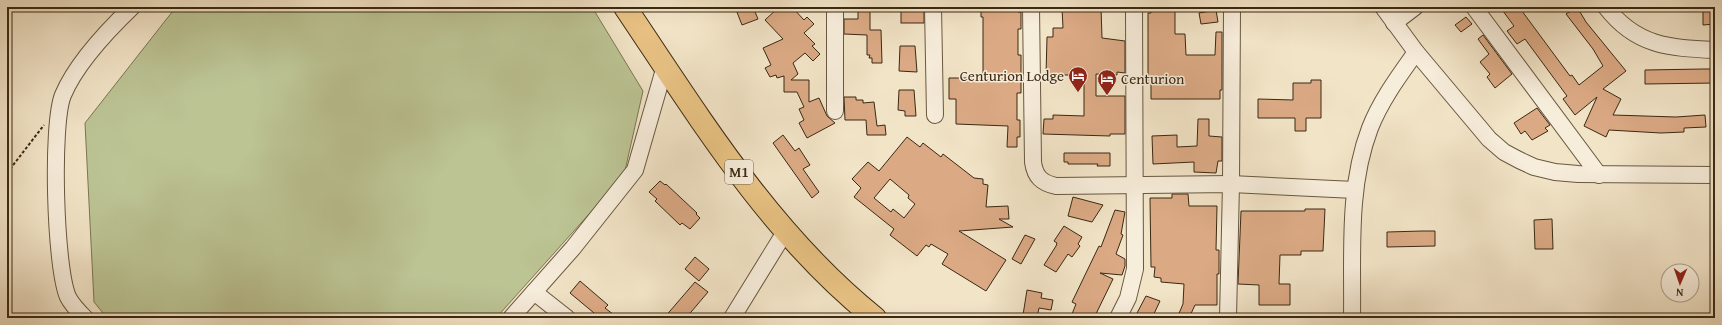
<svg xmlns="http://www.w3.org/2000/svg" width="1722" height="325" font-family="'Gentium Book Plus',serif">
<rect width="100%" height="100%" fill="#f2e4c7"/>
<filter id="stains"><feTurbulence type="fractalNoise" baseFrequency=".005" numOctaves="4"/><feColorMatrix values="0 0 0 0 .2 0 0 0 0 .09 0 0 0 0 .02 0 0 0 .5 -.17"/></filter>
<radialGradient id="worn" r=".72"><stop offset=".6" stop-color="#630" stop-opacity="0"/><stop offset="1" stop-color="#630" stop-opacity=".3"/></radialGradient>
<polygon fill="#bcc494" stroke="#7b7654" points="176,7 592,7 643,91 624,175 496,318 107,318 94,302 85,123"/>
<g fill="#dbaa85" stroke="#3a2913" fill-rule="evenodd">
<polygon points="735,7 753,7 758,19 742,25"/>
<polygon points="779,7 792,7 804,20 807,17 814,24 804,33 815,44 812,46 820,54 813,61 805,53 793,63 798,74 791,80 809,80 809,102 819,98 827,116 835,123 807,138 799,123 804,120 799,109 804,107 797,92 784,92 784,76 777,78 776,75 770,77 765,68 771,65 763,48 783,39 765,20"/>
<polygon points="858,7 870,7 870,30 881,30 882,63 872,63 872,58 869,58 870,55 867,55 867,35 844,34 844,19 858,19"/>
<rect x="901" y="7" width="23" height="16"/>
<polygon points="981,7 1018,7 1018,12 1021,12 1021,29 1018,29 1018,55 1021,55 1021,93 1017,93 1017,120 1020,120 1020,137 1017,137 1017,147 1007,147 1008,126 956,124 956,99 949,99 949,78 983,78 983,17 981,17"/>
<polygon points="1101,7 1102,38 1125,41 1125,73 1117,72 1117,75 1096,74 1096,96 1125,96 1125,134 1110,134 1110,136 1043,134 1044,119 1053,119 1053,115 1084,116 1084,82 1074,82 1074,75 1046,75 1047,37 1053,37 1053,28 1063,28 1062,8"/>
<polygon points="1500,7 1519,7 1570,76 1572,75 1579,85 1603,66 1593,49 1566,14 1577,7 1586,22 1626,71 1603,89 1621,99 1613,115 1676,117 1705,115 1706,127 1684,128 1684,132 1661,133 1609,130 1606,137 1584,126 1597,97 1575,115 1563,99 1567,96 1525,39 1517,44 1507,31 1514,26"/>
<polygon points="1703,7 1715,7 1715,24 1703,25"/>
<polygon points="1151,8 1175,8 1175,34 1185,34 1186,55 1215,55 1216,32 1222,32 1222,90 1220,90 1220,99 1151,99 1151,82 1148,82 1148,13 1151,13"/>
<polygon points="1216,10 1218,22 1201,24 1199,13"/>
<polygon points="1466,17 1472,24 1461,32 1455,25"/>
<polygon points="1483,35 1512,74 1495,88 1487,77 1490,74 1480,62 1489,54 1478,39"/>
<polygon points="900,46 915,46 917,72 899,71"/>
<polygon points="1704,69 1715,69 1715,83 1645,84 1645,70"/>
<polygon points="1311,80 1321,80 1321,118 1306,118 1306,131 1295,131 1295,118 1258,118 1258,99 1293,100 1293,83 1311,83"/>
<polygon points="899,90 914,90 916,116 905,116 905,111 898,110"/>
<polygon points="844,97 856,97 856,100 863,100 863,103 874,102 877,126 885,125 886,135 867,135 866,120 845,120"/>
<polygon points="1537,108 1550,125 1545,128 1548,131 1532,140 1525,131 1521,134 1514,123"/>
<polygon points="1198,119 1209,119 1209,136 1222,137 1222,161 1218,161 1216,173 1194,172 1194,162 1153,164 1152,136 1177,135 1177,147 1197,146"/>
<polygon points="783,135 795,151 799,148 810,165 803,169 819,192 812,198 773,143"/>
<path d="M907,137L920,147L923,143L941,157L943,154L974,178L983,179V184L988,185L986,207L1008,206L1009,219H999L1013,227L959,231L1006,260L986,291L942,264L948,254L931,244L929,247L926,245L917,256L890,235L894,229L854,197L861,188L852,179L868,162L879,171ZM890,179L909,195L908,198L915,204L904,218L893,209L891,212L874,198Z"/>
<polygon points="1064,153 1110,153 1110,166 1097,166 1098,164 1068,164 1068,162 1064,162"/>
<polygon points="660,181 665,185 666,184 697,213 696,214 700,218 690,229 682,223 680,225 655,201 657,199 649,192"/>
<polygon points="1172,194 1188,194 1189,206 1217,206 1216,250 1219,250 1219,274 1217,274 1217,305 1195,305 1189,318 1177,318 1183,304 1184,284 1161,282 1161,278 1154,277 1155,267 1151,267 1150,198 1172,198"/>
<polygon points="1073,197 1103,205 1092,222 1068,216"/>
<polygon points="1305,209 1325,209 1323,251 1301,251 1301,255 1280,255 1279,284 1290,284 1290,305 1259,305 1259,285 1238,284 1241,211 1305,211"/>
<polygon points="1115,210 1125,212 1121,234 1123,235 1116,254 1125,259 1125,266 1122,275 1100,273 1113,279 1094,318 1079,318 1072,314 1076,304 1072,302 1099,246 1101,247"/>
<polygon points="1552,219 1553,249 1535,249 1534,220"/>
<polygon points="1064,226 1082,237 1078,244 1080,246 1072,257 1068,254 1056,272 1044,265 1056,246 1057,243 1054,241"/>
<polygon points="1422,231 1435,231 1435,246 1387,247 1387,232"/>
<polygon points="1025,235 1035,239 1021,264 1012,259"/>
<polygon points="695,257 709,269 699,281 685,269"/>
<polygon points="580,281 608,305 605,308 618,318 600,318 570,293"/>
<polygon points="695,282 708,292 686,318 664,318"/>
<polygon points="1027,290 1042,293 1041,298 1053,300 1051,310 1039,308 1037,318 1023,315"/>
<polygon points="1146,296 1160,301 1152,318 1144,318 1136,315"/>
</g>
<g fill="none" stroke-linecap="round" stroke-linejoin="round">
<defs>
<g id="minor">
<polyline points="933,7 935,115"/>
<path d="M1031,7L1033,162C1035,177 1042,183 1056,186L1231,184L1355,190"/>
<polyline points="1383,7 1416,52 1489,139 1504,152 1519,160 1534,167 1555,172 1578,174 1715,175"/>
<polyline points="1474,7 1599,175"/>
<path d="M1606,7C1636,46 1669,48 1715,50"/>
<polyline points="1394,23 1415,7"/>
<polyline points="835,111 835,7"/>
<polyline points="534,292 567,318"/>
<path d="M85,318C79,312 72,305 68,297C55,268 51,124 63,95C76,64 108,30 132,7"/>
<polyline points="511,318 573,248 635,170 665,66"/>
<polyline points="732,318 785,232"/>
<polyline points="1118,318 1128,298 1135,269 1134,7"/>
<polyline points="1228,318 1231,184 1232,7"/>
<path d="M1352,318C1353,255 1347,188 1370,128C1381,100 1399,76 1416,52"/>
</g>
<path id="highway" d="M625,7C699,117 770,234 875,318"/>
</defs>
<use href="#minor" stroke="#685840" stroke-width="18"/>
<use href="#highway" stroke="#3a2913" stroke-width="24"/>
<polyline stroke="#3a2913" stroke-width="2" stroke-dasharray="3 2" stroke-linecap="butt" points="7,173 44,125"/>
<use href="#minor" stroke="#f7eddb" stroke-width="16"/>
<use href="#highway" stroke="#e9c284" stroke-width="22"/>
</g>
<defs>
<symbol id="hotel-pin" viewBox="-11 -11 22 30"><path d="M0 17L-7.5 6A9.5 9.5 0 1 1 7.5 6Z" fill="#8f2418" stroke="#f7eddb"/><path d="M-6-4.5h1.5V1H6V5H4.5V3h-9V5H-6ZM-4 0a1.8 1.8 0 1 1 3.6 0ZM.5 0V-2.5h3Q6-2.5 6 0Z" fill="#fff"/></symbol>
</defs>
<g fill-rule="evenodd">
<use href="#hotel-pin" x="1067" y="65" width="22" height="30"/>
<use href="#hotel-pin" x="1096" y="68" width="22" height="30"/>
</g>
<g text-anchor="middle" stroke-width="3" stroke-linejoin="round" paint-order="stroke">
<rect fill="#f7eddb" stroke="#73644f" stroke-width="1" x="725" y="160" width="28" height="24" rx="3"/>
<g font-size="14" font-weight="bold" fill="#3a2913">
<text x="739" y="177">M1</text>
</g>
<g font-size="15" fill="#3a2913" stroke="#f7eddb" text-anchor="end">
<text x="1064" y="81">Centurion Lodge</text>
<text x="1121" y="84" text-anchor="start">Centurion</text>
</g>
</g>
<rect width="1722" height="325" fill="none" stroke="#f2e4c7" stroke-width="24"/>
<rect x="8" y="8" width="1706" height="309" fill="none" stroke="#3a2913" stroke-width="2"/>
<rect x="12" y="12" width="1698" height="301" fill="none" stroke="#3a2913"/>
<g transform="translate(1680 283) rotate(182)"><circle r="19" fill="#f7eddb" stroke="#ab9f8b"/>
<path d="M0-3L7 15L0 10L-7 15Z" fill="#8f2418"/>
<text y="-6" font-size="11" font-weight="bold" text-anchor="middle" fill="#3a2913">N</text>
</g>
<rect width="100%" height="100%" filter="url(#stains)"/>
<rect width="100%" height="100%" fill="url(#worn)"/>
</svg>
